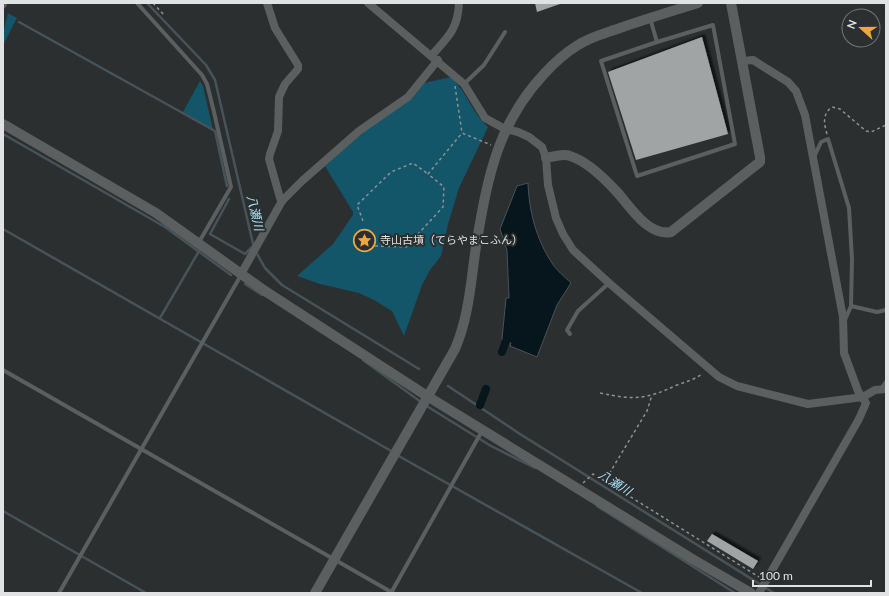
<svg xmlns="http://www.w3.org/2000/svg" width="889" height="596" font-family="Lato,'Noto Sans JP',sans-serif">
<defs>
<filter id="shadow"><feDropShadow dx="3" dy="-3" stdDeviation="1" flood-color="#0009"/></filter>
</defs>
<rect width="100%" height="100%" fill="#2c2f30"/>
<g fill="#135569">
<polygon points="8,13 17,18 3,45 3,33"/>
<path d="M451,77C467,92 472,113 488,127L459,188L448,224L441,256L430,270L422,285L404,336L392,311L374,300L359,293L320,284L297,276L333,244L353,215V212L325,166L360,134L412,98L424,83Z"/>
<polygon points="200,81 203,86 213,130 183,112"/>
</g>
<path fill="#06161c" stroke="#475358" d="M528,183C529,211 536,239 552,263C556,270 565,277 571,283L557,305L537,357L510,346L511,343L502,339L506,298H509L507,250L500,229L517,186Z"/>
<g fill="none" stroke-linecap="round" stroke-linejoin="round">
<g stroke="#475358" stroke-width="2.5">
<polyline points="147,3 206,65 215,80 254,248"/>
<polyline points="19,22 215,131 227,186"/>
<polyline points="3,134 165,227 231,275"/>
<polyline points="229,199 210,234 245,254 252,247"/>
<polyline points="3,229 393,452"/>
<polyline points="256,252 265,268 282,285 419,369"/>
<polyline points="245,284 262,295"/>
<polyline points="160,318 199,251"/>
<polyline points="363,360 421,402"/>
<polyline points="448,386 520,434 774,593"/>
<polyline points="425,405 491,446 535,468"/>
<polyline points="397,455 642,593"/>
<polyline points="597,506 735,593"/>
<polyline points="3,511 146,593"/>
</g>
<g stroke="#06161c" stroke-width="8">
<polyline points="502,352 506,341"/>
<polyline points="480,405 486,389"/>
</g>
</g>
<g fill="#a0a4a5" filter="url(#shadow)">
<polygon points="535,3 560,3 560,4 537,12"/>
<polygon points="702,37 728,134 636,160 608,72"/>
<polygon points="712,534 758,561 753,569 707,541"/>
</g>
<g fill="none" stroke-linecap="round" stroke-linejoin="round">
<g stroke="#8e9091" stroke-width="1.5" stroke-dasharray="3 3" stroke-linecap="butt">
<polyline points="153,3 164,15"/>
<polyline points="455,86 462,133"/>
<path d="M827,134C824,124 822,114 832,107L840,109L866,131L871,132L886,125"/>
<polyline points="363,221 357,205 391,172 413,163 428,174"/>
<polyline points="375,246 406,247 443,207 444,187 428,174 462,133 491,145"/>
<path d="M600,393C634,400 645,400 677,385C686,382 695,379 702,374"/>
<polyline points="605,481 759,577"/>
<polyline points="583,483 593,474 605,481 606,479 647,411 652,395"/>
</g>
<g stroke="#5b5f60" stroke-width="4">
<polyline points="137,3 202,75 207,84 214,112 231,187 199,242"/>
<polyline points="650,18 657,42 601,61 637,176 735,144 713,25 657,42"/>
<polyline points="464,84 484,65 505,32"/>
<polyline points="814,157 821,142 828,139 849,208 852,259 851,306 845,320"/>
<polyline points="851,306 877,312 886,310"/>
<polyline points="570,334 567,330 578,311 609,283"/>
<polyline points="3,370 393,593"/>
<polyline points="881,389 886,382"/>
<polyline points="59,593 241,275"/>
<polyline points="391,593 482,431"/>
</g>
<g stroke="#5b5f60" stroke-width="8">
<polyline points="267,3 275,28 298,65 298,69 285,84 279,97 278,131 270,154 269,159 280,198 282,201"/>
<polyline points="368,3 464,84 485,118 505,129 518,132 529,137 542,147 546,158 548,185 556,218 563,234 573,250 609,283 719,377 737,386 808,404 863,397 875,390 886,389"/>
<polyline points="3,4 3,3"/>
<path d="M432,55C448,37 458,29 459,3"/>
<polyline points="743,61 753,60 788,82 796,91 805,115 843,317 844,353 858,391 866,403 859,419 759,593"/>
<polyline points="241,274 282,201 302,181 359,131 408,97 438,60"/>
</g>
<g stroke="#5b5f60" stroke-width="10">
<polyline points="3,124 156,213 265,291 427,396 694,560 751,593"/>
<path d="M546,158C553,157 563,153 570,156C587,161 605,179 617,192C629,205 648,237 671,232L756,165L760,162V157L731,3"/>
<path d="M315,593L455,349C470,314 471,277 477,240C488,176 498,123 544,74C554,63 565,53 578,45C590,37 606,33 620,28C646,19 672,11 698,3"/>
</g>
</g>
<defs>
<symbol id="sight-ring" viewBox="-11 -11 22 22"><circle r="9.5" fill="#2c2f30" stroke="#eea73d" stroke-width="1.5"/><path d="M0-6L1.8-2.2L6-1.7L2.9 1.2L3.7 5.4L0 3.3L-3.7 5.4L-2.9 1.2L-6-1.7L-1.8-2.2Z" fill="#eea73d"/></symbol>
</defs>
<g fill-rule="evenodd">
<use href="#sight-ring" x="352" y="228" width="25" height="25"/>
</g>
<g text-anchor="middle" stroke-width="4" stroke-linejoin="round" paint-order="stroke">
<g font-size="11" fill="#e0e2e3" stroke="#2c2f30" text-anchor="start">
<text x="380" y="244">寺山古墳（てらやまこふん）</text>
</g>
<g font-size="12" font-style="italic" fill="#abe3f7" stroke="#2c2f30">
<text transform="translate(255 213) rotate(77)" y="4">八瀬川</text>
<text transform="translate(615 483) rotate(32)" y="4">八瀬川</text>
</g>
</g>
<rect width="889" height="596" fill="none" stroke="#e0e2e3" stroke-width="8"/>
<g transform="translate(861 28) rotate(291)"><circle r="19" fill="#2c2f30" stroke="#747778"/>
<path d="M0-3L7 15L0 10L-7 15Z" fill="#eea73d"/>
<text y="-6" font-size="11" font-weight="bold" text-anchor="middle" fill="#e0e2e3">N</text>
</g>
<path d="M753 580v6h118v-6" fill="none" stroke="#e0e2e3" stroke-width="2"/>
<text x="759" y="580" font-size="12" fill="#e0e2e3" stroke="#2c2f30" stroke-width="3" paint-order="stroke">100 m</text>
</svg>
